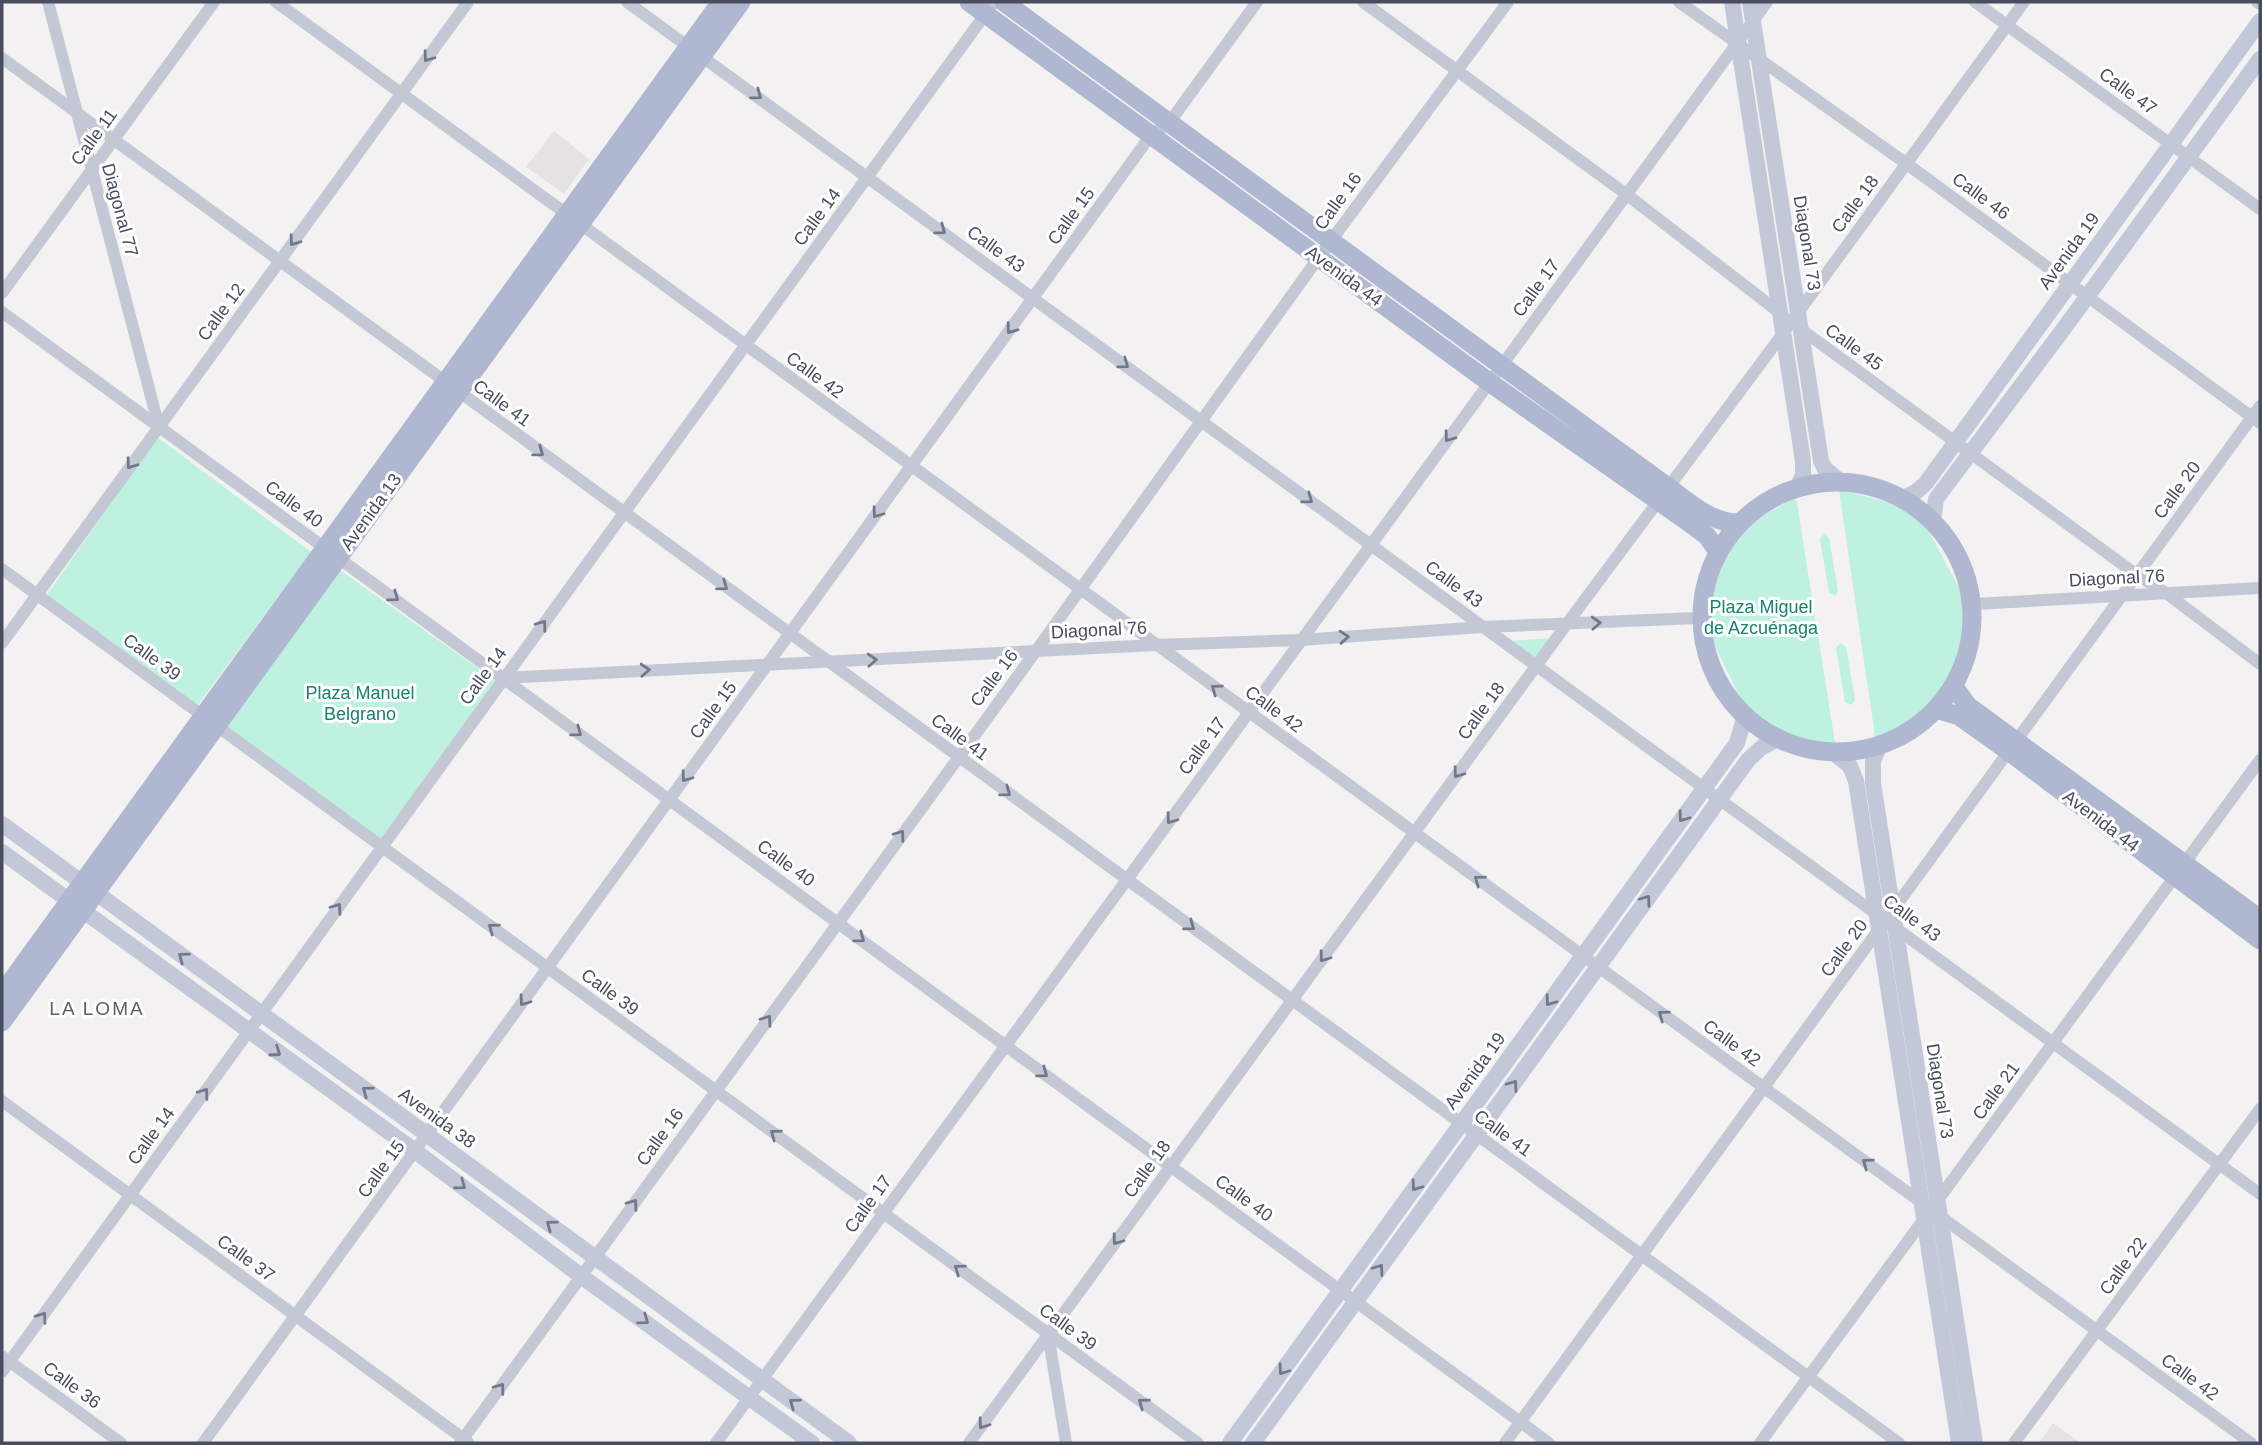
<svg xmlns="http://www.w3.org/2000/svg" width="2262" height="1445" font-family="Arial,sans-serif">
<rect width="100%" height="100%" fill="#f3f1f1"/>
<g fill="#e4e2e3">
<polygon points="554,131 589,159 564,194 526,167"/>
<polygon points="2053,1423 2081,1443 2039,1443"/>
</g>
<g fill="#bff1e0">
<polygon points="157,437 311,552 198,705 47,595"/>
<polygon points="1839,490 1908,507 1921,517 1963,595 1967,611 1950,684 1932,706 1876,743"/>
<polygon points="1796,497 1836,749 1762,730 1749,716 1706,628 1705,610 1724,548 1733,533"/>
<polygon points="1824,534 1829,538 1838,591 1835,596 1829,593 1820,539"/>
<polygon points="337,568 497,682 380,840 224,724"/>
<polygon points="1551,638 1536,659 1510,641"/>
<polygon points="1840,643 1846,647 1855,700 1851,705 1845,702 1836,648"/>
</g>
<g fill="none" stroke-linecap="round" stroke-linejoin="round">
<g stroke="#c4c8d5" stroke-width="12">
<polyline points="48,2 159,427"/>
<polyline points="276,2 2251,1443"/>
<polyline points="627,2 2260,1194"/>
<polyline points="1363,2 1626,194 1784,316"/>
<polyline points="1679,2 1907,164 2260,423"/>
<polyline points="1975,2 2260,209"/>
<polyline points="2257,2 2260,4"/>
<polyline points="2,58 1899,1443"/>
<polyline points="2,293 214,2"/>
<polyline points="2,312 1549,1443"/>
<polyline points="1798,327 2137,575 2166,593 2260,664"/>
<polyline points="2,569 1198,1443"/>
<polyline points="1975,604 2260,588"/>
<polyline points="2,643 468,2"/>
<polyline points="503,678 1156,645 1301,640 1483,627 1697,618"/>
<polyline points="2,1101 468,1442"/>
<polyline points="1048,1334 1066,1443"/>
<polyline points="2,1356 121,1443"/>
<polyline points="2,1372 994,2"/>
<polyline points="203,1443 1151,135 1169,123 1257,2"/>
<polyline points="460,1443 1036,651 1319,257 1508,2"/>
<polyline points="716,1443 1767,2"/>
<polyline points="969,1443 1566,625 1784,332 2024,2"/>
<polyline points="1505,1443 2260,406"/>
<polyline points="1760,1443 2260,760"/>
<polyline points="2014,1443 2260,1109"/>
</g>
<g stroke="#c3c8d9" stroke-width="16">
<polyline points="1732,2 1803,461 1803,475 1797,488"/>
<polyline points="1750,2 1821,461 1825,469 1841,482"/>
<polyline points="1903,498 1916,492 1926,483 2260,21"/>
<polyline points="1933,520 1936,499 2065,327 2260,59"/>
<polyline points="1880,745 1873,761 1873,783 1975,1443"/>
<polyline points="1836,755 1850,766 1856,781 1959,1443"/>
<polyline points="2,824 849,1443"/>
<polyline points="2,852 415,1151 581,1276 812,1443"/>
<polyline points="1230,1443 1737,743 1744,719"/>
<polyline points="1253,1443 1748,760 1762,747 1776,740"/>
</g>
<g stroke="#b0b7d0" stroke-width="19">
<polyline points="969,2 1489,382 1694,526 1707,536 1717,550"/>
<path d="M1004,2L1669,488C1690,503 1710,522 1737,523"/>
<circle cx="1837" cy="617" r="135"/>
<polyline points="1955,688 1968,706 2260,919"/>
<polyline points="1939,710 1959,716 2007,750 2260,940"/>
<polyline points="2,994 721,2"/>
<polyline points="2,1022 741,2"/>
</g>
</g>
<defs><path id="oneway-chevron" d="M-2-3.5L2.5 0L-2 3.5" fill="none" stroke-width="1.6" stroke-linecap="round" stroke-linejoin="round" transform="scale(1.75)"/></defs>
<g stroke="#737888">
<use href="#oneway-chevron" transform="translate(428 57) rotate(126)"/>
<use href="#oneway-chevron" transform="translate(757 95) rotate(36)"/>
<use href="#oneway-chevron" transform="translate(941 230) rotate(36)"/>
<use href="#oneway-chevron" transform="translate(294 241) rotate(126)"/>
<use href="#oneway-chevron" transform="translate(1011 329) rotate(126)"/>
<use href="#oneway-chevron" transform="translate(1124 364) rotate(36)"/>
<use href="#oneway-chevron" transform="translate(1449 437) rotate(126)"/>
<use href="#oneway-chevron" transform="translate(539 452) rotate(36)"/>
<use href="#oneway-chevron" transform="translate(131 464) rotate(126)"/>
<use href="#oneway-chevron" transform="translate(1308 499) rotate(36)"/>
<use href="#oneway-chevron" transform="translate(877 513) rotate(126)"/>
<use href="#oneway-chevron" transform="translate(723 586) rotate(36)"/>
<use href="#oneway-chevron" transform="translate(394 597) rotate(36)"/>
<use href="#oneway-chevron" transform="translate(1596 623) rotate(-3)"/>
<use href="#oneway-chevron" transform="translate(542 625) rotate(-54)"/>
<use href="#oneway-chevron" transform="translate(1344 637) rotate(-4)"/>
<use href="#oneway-chevron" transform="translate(872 660) rotate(-3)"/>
<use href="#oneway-chevron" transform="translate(645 670) rotate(-3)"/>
<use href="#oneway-chevron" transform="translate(1216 689) rotate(-144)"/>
<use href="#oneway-chevron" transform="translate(577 732) rotate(36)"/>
<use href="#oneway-chevron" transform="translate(1458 773) rotate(126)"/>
<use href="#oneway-chevron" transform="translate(686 777) rotate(126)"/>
<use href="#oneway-chevron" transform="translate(1006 792) rotate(36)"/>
<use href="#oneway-chevron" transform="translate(1171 819) rotate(126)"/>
<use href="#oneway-chevron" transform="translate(900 835) rotate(-54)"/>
<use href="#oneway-chevron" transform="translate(1479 880) rotate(-144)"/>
<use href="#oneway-chevron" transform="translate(337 908) rotate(-54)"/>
<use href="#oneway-chevron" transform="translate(1190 926) rotate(36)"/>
<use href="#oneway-chevron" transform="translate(493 928) rotate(-144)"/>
<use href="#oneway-chevron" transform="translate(860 938) rotate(36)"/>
<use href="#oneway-chevron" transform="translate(1324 957) rotate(126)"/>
<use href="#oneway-chevron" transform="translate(524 1001) rotate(126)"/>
<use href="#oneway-chevron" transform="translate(1663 1015) rotate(-144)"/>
<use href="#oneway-chevron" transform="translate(767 1020) rotate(-54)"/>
<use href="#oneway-chevron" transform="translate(1043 1073) rotate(36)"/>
<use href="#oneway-chevron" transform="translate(204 1093) rotate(-54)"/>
<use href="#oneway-chevron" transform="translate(775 1134) rotate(-144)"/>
<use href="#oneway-chevron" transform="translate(1867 1163) rotate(-144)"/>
<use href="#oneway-chevron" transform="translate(633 1204) rotate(-54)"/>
<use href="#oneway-chevron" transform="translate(1117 1240) rotate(126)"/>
<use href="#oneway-chevron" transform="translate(959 1269) rotate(-144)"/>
<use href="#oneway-chevron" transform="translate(42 1317) rotate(-54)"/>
<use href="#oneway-chevron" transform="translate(500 1388) rotate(-54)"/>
<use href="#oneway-chevron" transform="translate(1143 1403) rotate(-144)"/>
<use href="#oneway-chevron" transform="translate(983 1424) rotate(126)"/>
</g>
<g stroke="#73788a">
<use href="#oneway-chevron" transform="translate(1683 817) rotate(126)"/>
<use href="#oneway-chevron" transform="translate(1646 900) rotate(-54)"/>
<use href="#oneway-chevron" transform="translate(183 957) rotate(-144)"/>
<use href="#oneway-chevron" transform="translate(1550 1001) rotate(126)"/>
<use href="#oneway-chevron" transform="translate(276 1052) rotate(35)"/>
<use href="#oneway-chevron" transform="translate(1513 1085) rotate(-54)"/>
<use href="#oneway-chevron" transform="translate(367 1091) rotate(-144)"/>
<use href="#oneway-chevron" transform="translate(461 1185) rotate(37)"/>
<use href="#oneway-chevron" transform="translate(1416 1186) rotate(126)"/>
<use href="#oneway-chevron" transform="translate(551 1225) rotate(-144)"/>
<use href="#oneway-chevron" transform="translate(1379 1269) rotate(-54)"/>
<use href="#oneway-chevron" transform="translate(644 1320) rotate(36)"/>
<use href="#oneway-chevron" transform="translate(1283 1370) rotate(126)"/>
<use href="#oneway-chevron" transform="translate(794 1403) rotate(-144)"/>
</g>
<g text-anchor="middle" stroke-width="6" stroke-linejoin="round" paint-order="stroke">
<g font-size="18" fill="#484d5f" stroke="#fff">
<text transform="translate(2128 91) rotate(36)" y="6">Calle 47</text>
<text transform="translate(94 137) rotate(-54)" y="6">Calle 11</text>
<text transform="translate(1981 196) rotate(36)" y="6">Calle 46</text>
<text transform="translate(1338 201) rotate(-54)" y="6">Calle 16</text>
<text transform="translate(1855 204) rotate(-54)" y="6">Calle 18</text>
<text transform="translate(120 210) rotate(75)" y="6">Diagonal 77</text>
<text transform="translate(1071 216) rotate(-54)" y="6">Calle 15</text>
<text transform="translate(817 217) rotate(-54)" y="6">Calle 14</text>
<text transform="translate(1807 243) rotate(81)" y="6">Diagonal 73</text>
<text transform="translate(996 249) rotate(36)" y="6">Calle 43</text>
<text transform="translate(2069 251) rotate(-54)" y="6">Avenida 19</text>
<text transform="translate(1344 276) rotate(36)" y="6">Avenida 44</text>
<text transform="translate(1536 288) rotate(-54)" y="6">Calle 17</text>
<text transform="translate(221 312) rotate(-54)" y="6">Calle 12</text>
<text transform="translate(1854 347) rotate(36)" y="6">Calle 45</text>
<text transform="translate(815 375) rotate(36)" y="6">Calle 42</text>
<text transform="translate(502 403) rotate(36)" y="6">Calle 41</text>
<text transform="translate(2177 490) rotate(-54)" y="6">Calle 20</text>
<text transform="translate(294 504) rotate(36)" y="6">Calle 40</text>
<text transform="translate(371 512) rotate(-54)" y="6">Avenida 13</text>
<text transform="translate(2117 578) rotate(-3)" y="6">Diagonal 76</text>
<text transform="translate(1454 584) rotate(36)" y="6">Calle 43</text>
<text transform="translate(1099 630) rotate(-3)" y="6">Diagonal 76</text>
<text transform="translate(152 657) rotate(36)" y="6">Calle 39</text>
<text transform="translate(483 676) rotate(-54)" y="6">Calle 14</text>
<text transform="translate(994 678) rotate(-53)" y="6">Calle 16</text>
<text transform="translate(1274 709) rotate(36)" y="6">Calle 42</text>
<text transform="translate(713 710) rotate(-54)" y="6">Calle 15</text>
<text transform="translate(1481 711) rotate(-54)" y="6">Calle 18</text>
<text transform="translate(960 737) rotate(36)" y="6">Calle 41</text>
<text transform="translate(1202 746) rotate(-54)" y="6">Calle 17</text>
<text transform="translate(2101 821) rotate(37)" y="6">Avenida 44</text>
<text transform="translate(786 863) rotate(36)" y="6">Calle 40</text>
<text transform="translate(1912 918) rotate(36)" y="6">Calle 43</text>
<text transform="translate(1844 948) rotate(-54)" y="6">Calle 20</text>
<text transform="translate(610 992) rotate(36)" y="6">Calle 39</text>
<text transform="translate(1732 1043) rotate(36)" y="6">Calle 42</text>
<text transform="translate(1475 1071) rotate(-54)" y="6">Avenida 19</text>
<text transform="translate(1940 1091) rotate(81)" y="6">Diagonal 73</text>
<text transform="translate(1996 1091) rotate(-54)" y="6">Calle 21</text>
<text transform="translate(437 1118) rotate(36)" y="6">Avenida 38</text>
<text transform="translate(1503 1133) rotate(36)" y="6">Calle 41</text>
<text transform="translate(151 1136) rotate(-54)" y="6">Calle 14</text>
<text transform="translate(660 1137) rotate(-54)" y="6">Calle 16</text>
<text transform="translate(381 1169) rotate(-54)" y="6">Calle 15</text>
<text transform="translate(1147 1169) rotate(-54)" y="6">Calle 18</text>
<text transform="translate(1244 1198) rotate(36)" y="6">Calle 40</text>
<text transform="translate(868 1204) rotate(-54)" y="6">Calle 17</text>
<text transform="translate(246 1258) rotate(36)" y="6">Calle 37</text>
<text transform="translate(2123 1266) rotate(-54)" y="6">Calle 22</text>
<text transform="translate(1068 1327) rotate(36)" y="6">Calle 39</text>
<text transform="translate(2190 1377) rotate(36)" y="6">Calle 42</text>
<text transform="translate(72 1385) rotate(36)" y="6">Calle 36</text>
</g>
<g font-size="18" fill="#16836c" stroke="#fff">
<text x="1761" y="613">Plaza Miguel<tspan x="1761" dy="21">de Azcuénaga</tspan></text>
<text x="360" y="699">Plaza Manuel<tspan x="360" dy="21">Belgrano</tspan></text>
</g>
<g font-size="19" letter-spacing="2" fill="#5d5e66" stroke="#fff">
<text x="97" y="1015">LA LOMA</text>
</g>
</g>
<rect width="2262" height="1445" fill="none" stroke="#484d5f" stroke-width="7"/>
</svg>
